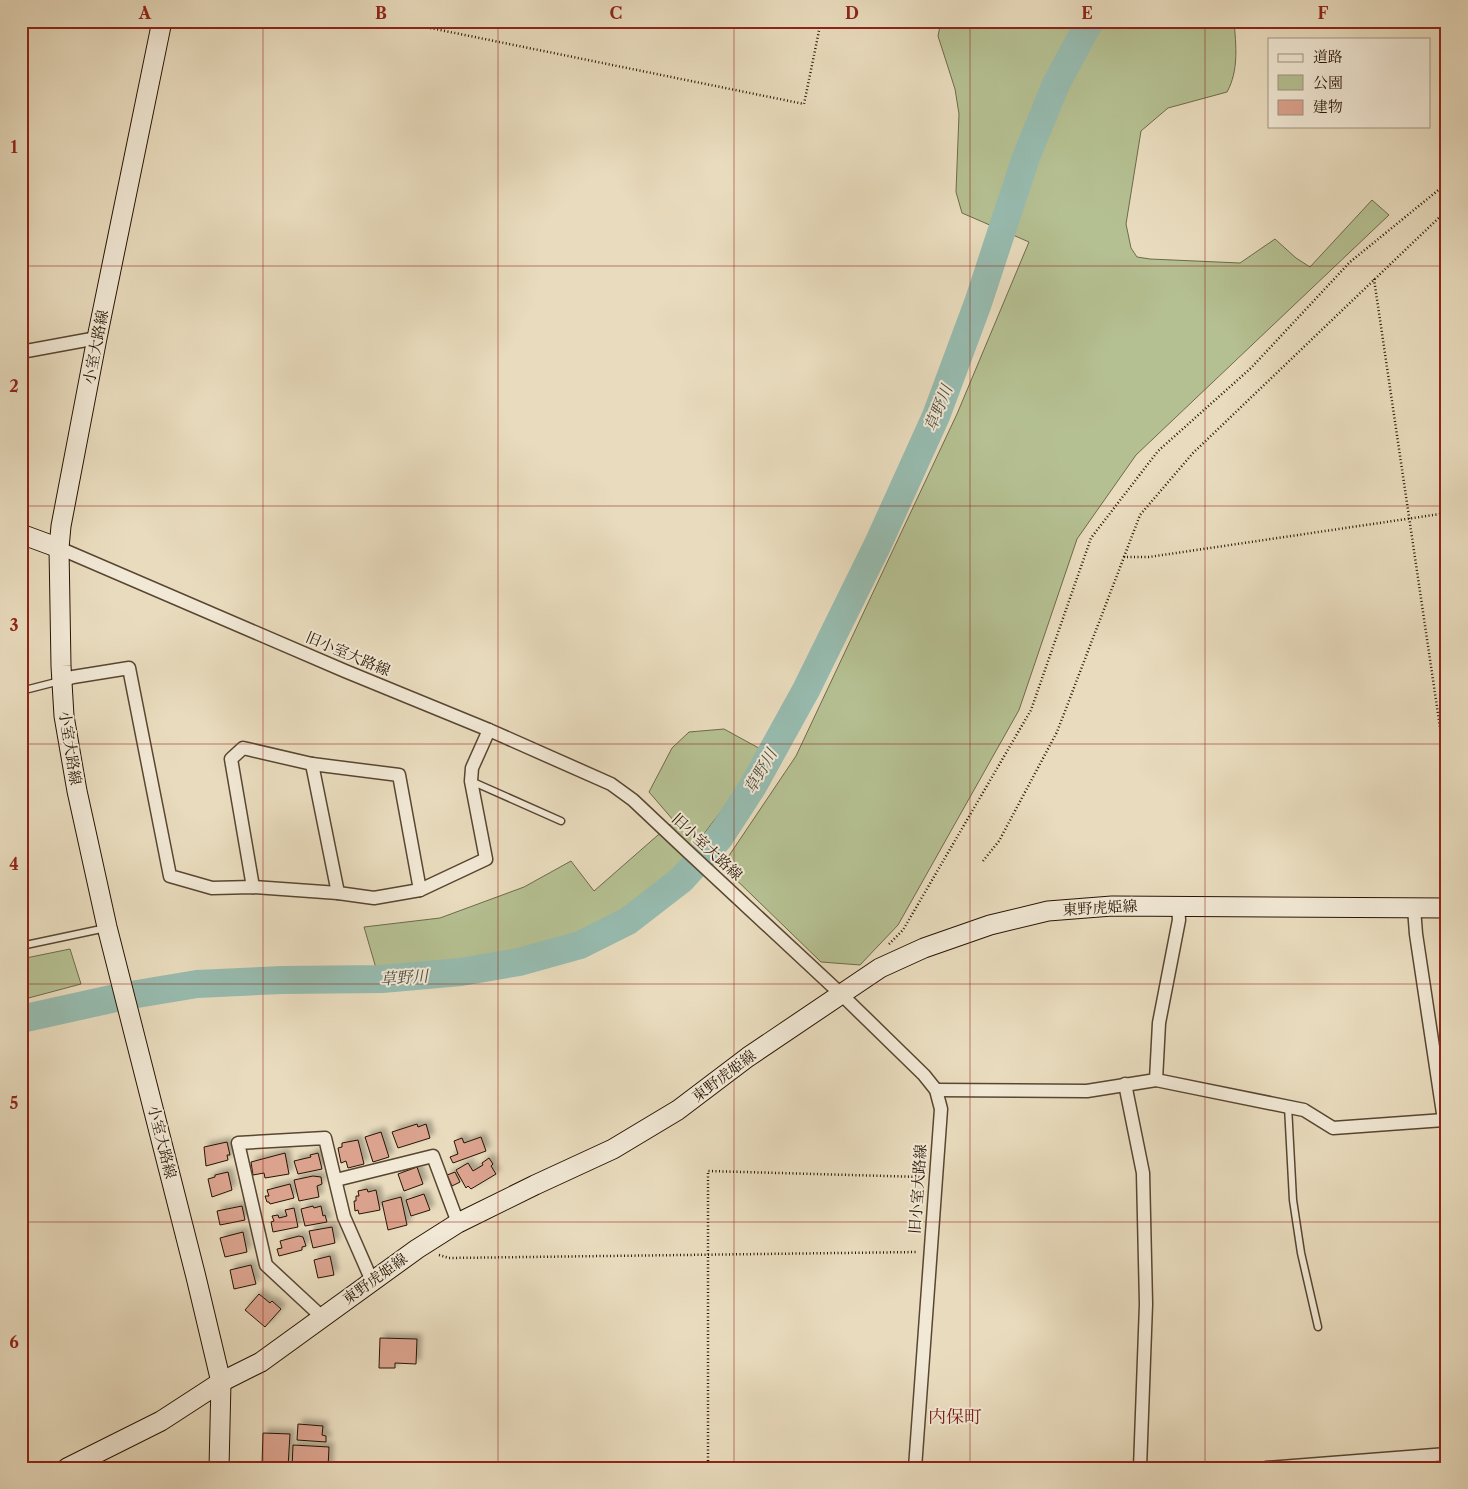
<svg xmlns="http://www.w3.org/2000/svg" width="1468" height="1489" font-family="'Libre Caslon Text','Noto Serif JP',serif">
<defs>
<filter id="shadow"><feDropShadow dx="4.5" dy="-4.5" stdDeviation="2.5" flood-color="#0004"/></filter>
</defs>
<rect width="100%" height="100%" fill="#e9dcbe"/>
<filter id="stains"><feTurbulence type="fractalNoise" baseFrequency=".004" numOctaves="4"/><feColorMatrix values="0 0 0 0 .2 0 0 0 0 .09 0 0 0 0 .02 0 0 0 .5 -.17"/></filter>
<radialGradient id="worn" r=".72"><stop offset=".6" stop-color="#630" stop-opacity="0"/><stop offset="1" stop-color="#630" stop-opacity=".3"/></radialGradient>
<g fill="#b5c092" stroke="#6e6a4a">
<path d="M941,21H1234C1236,46 1239,70 1227,92L1168,108L1141,131L1126,224L1131,248L1137,257L1150,259L1240,263L1275,239L1296,258L1310,267L1372,200L1389,215L1136,455L1077,539L1019,710L898,925L860,965L821,962L722,866L796,756L957,414L1029,242L962,213L956,192L959,114L955,89L938,36Z"/>
<polygon points="724,729 766,752 672,876 593,932 504,958 378,975 364,927 440,918 524,887 571,861 594,891 674,821 649,792 672,748 689,732"/>
<polygon points="70,949 81,984 21,1000 21,959"/>
</g>
<g fill="none" stroke-linecap="round" stroke-linejoin="round">
<polyline stroke="#97bcb0" stroke-width="28" points="21,1019 125,996 197,984 282,980 382,979 461,972 519,962 580,945 628,921 681,880 720,837 753,786 806,690 878,544 936,416 978,303 1026,157 1056,84 1090,21"/>
</g>
<g fill="#dba38e" stroke="#271402" filter="url(#shadow)">
<polygon points="417,1124 418,1127 426,1124 430,1138 398,1148 392,1132"/>
<polygon points="381,1132 389,1157 373,1162 365,1137"/>
<polygon points="481,1137 486,1151 453,1163 450,1157 458,1154 454,1141 462,1138 464,1143"/>
<polygon points="358,1140 364,1164 348,1168 346,1161 341,1163 338,1148 342,1147 342,1143"/>
<polygon points="227,1142 230,1155 227,1155 228,1160 206,1166 204,1147"/>
<polygon points="285,1153 289,1174 265,1178 264,1173 253,1175 251,1162"/>
<polygon points="318,1153 322,1169 298,1174 294,1161 311,1157 310,1155"/>
<polygon points="489,1158 493,1164 491,1166 496,1174 471,1189 468,1186 466,1188 456,1170 468,1163 473,1171 483,1165 482,1163"/>
<polygon points="417,1167 423,1184 404,1191 398,1174"/>
<polygon points="228,1172 232,1190 212,1197 208,1179 215,1177 215,1175"/>
<polygon points="455,1172 460,1182 452,1186 447,1175"/>
<polygon points="313,1176 321,1177 322,1184 317,1186 319,1197 299,1201 294,1180"/>
<polygon points="290,1184 294,1198 270,1204 269,1202 267,1202 265,1196 269,1196 267,1190"/>
<polygon points="367,1189 368,1192 376,1190 380,1210 359,1214 358,1210 355,1211 354,1201 356,1201 356,1196 359,1196 358,1191"/>
<polygon points="424,1194 430,1210 411,1216 406,1200"/>
<polygon points="401,1197 407,1225 388,1230 382,1202"/>
<polygon points="242,1206 245,1220 220,1225 217,1211"/>
<polygon points="313,1206 314,1208 321,1206 323,1216 325,1215 327,1222 305,1226 301,1209"/>
<polygon points="294,1208 298,1227 273,1232 271,1222 274,1221 272,1216 278,1215 279,1218 287,1216 285,1210"/>
<polygon points="332,1227 335,1243 313,1248 309,1231"/>
<polygon points="243,1232 247,1252 225,1257 220,1238"/>
<polygon points="299,1236 303,1237 306,1246 302,1247 302,1250 279,1256 277,1249 282,1248 280,1241"/>
<polygon points="330,1256 334,1275 318,1278 314,1260"/>
<polygon points="251,1265 256,1284 234,1289 230,1270"/>
<polygon points="259,1294 270,1303 272,1301 281,1309 265,1327 245,1310"/>
<polygon points="380,1338 417,1339 416,1364 395,1363 395,1368 379,1368"/>
<polygon points="298,1424 323,1426 322,1435 326,1436 326,1442 297,1440"/>
<polygon points="263,1433 290,1434 288,1467 262,1466"/>
<polygon points="293,1445 329,1447 328,1468 292,1468"/>
</g>
<g fill="none" stroke-linecap="round" stroke-linejoin="round">
<defs>
<g id="lane">
<polyline points="21,691 60,681"/>
<polyline points="471,781 561,821"/>
<polyline points="21,946 106,928"/>
<polyline points="1288,1106 1293,1200 1301,1253 1318,1327"/>
</g>
<g id="street">
<polyline points="21,352 97,338"/>
<polyline points="59,548 345,671 489,730 611,784 633,800 685,849 842,995 924,1075 936,1090 941,1109 915,1468"/>
<polyline points="61,681 73,677 129,668 170,876 212,888 253,887 338,893 374,898 420,890 486,859 471,781 472,768 489,730"/>
<polyline points="312,764 338,893"/>
<polyline points="253,887 231,759 243,748 312,764 399,775 420,890"/>
<polyline points="1414,908 1416,934 1444,1120 1447,1125"/>
<polyline points="1156,1080 1159,1023 1179,920 1178,906"/>
<polyline points="1125,1084 1143,1173 1146,1304 1140,1468"/>
<polyline points="936,1090 1087,1091 1156,1080 1304,1110 1333,1128 1444,1120"/>
<polyline points="336,1180 433,1156 458,1223"/>
<polyline points="322,1317 266,1265 238,1143 325,1138 344,1217 372,1281"/>
<polyline points="1266,1468 1447,1454"/>
</g>
<g id="secondary">
<polyline points="162,21 97,338 61,526 59,548 61,666 64,716 77,791 107,927 196,1277 221,1382 219,1468"/>
<polyline points="21,534 59,548"/>
<polyline points="67,1468 161,1421 221,1382 261,1362 417,1249 458,1223 535,1185 613,1149 678,1110 748,1057 880,968 924,948 990,925 1048,911 1112,906 1447,908"/>
</g>
</defs>
<use href="#lane" stroke="#584631" stroke-width="9"/>
<use href="#street" stroke="#584631" stroke-width="15"/>
<use href="#secondary" stroke="#271402" stroke-width="21"/>
<g stroke="#271402" stroke-width="2.5" stroke-dasharray="1 2.5" stroke-linecap="butt">
<polyline points="396,21 804,104 821,21"/>
<polyline points="1374,279 1447,775"/>
<polyline points="1124,557 1140,515 1193,453 1447,210"/>
<polyline points="983,861 999,841 1057,732 1124,557 1149,557 1447,513"/>
<polyline points="889,944 903,930 1031,710 1091,538 1158,451 1251,368 1350,262 1447,183"/>
<polyline points="439,1255 449,1258 918,1252"/>
<polyline points="708,1468 708,1171 922,1177"/>
</g>
<use href="#lane" stroke="#f1e8d5" stroke-width="6"/>
<use href="#street" stroke="#f1e8d5" stroke-width="12"/>
<use href="#secondary" stroke="#f1e8d5" stroke-width="19"/>
</g>
<path fill="none" stroke="#8f2418" stroke-width="1" stroke-opacity="0.55" d="M263,21V1468M498,21V1468M734,21V1468M970,21V1468M1205,21V1468M21,266H1447M21,506H1447M21,744H1447M21,984H1447M21,1222H1447"/>
<g text-anchor="middle" stroke-width="4" stroke-linejoin="round" paint-order="stroke">
<g font-size="15" fill="#271402" stroke="#f1e8d5">
<text transform="translate(96 347) rotate(-79)" y="5">小室大路線</text>
<text transform="translate(348 654) rotate(23)" y="5">旧小室大路線</text>
<text transform="translate(70 748) rotate(81)" y="5">小室大路線</text>
<text transform="translate(707 847) rotate(43)" y="5">旧小室大路線</text>
<text transform="translate(1100 908) rotate(-3)" y="5">東野虎姫線</text>
<text transform="translate(724 1076) rotate(-37)" y="5">東野虎姫線</text>
<text transform="translate(162 1142) rotate(76)" y="5">小室大路線</text>
<text transform="translate(918 1189) rotate(-86)" y="5">旧小室大路線</text>
<text transform="translate(375 1279) rotate(-36)" y="5">東野虎姫線</text>
</g>
<g font-size="16" font-style="italic" fill="#4e4f3f" stroke="#f1e8d5">
<text transform="translate(938 408) rotate(-68)" y="6">草野川</text>
<text transform="translate(760 771) rotate(-60)" y="6">草野川</text>
<text transform="translate(404 977) rotate(-4)" y="6">草野川</text>
</g>
<g font-size="18" fill="#7a1f14" stroke="#f1e8d5">
<text x="955" y="1423">内保町</text>
</g>
</g>
<rect width="1468" height="1489" fill="none" stroke="#e9dcbe" stroke-width="55"/>
<rect x="1268" y="38" width="162" height="90" fill="#f1e8d5" stroke="#a09381"/>
<rect x="1278" y="54" width="25" height="8" fill="#f1e8d5" stroke="#a09381"/>
<text x="1313" y="62" font-size="15" fill="#271402">道路</text>
<rect x="1278" y="75" width="25" height="15" fill="#b5c092" stroke="#a09381"/>
<text x="1313" y="88" font-size="15" fill="#271402">公園</text>
<rect x="1278" y="100" width="25" height="15" fill="#dba38e" stroke="#a09381"/>
<text x="1313" y="112" font-size="15" fill="#271402">建物</text>
<rect x="28" y="28" width="1412" height="1434" fill="none" stroke="#8f2418" stroke-width="2"/>
<g font-size="16" text-anchor="middle" font-weight="bold" fill="#8f2418">
<text x="145" y="19">A</text>
<text x="381" y="19">B</text>
<text x="616" y="19">C</text>
<text x="852" y="19">D</text>
<text x="1087" y="19">E</text>
<text x="1323" y="19">F</text>
<text x="14" y="153">1</text>
<text x="14" y="392">2</text>
<text x="14" y="631">3</text>
<text x="14" y="870">4</text>
<text x="14" y="1109">5</text>
<text x="14" y="1348">6</text>
</g>
<rect width="100%" height="100%" filter="url(#stains)"/>
<rect width="100%" height="100%" fill="url(#worn)"/>
</svg>
